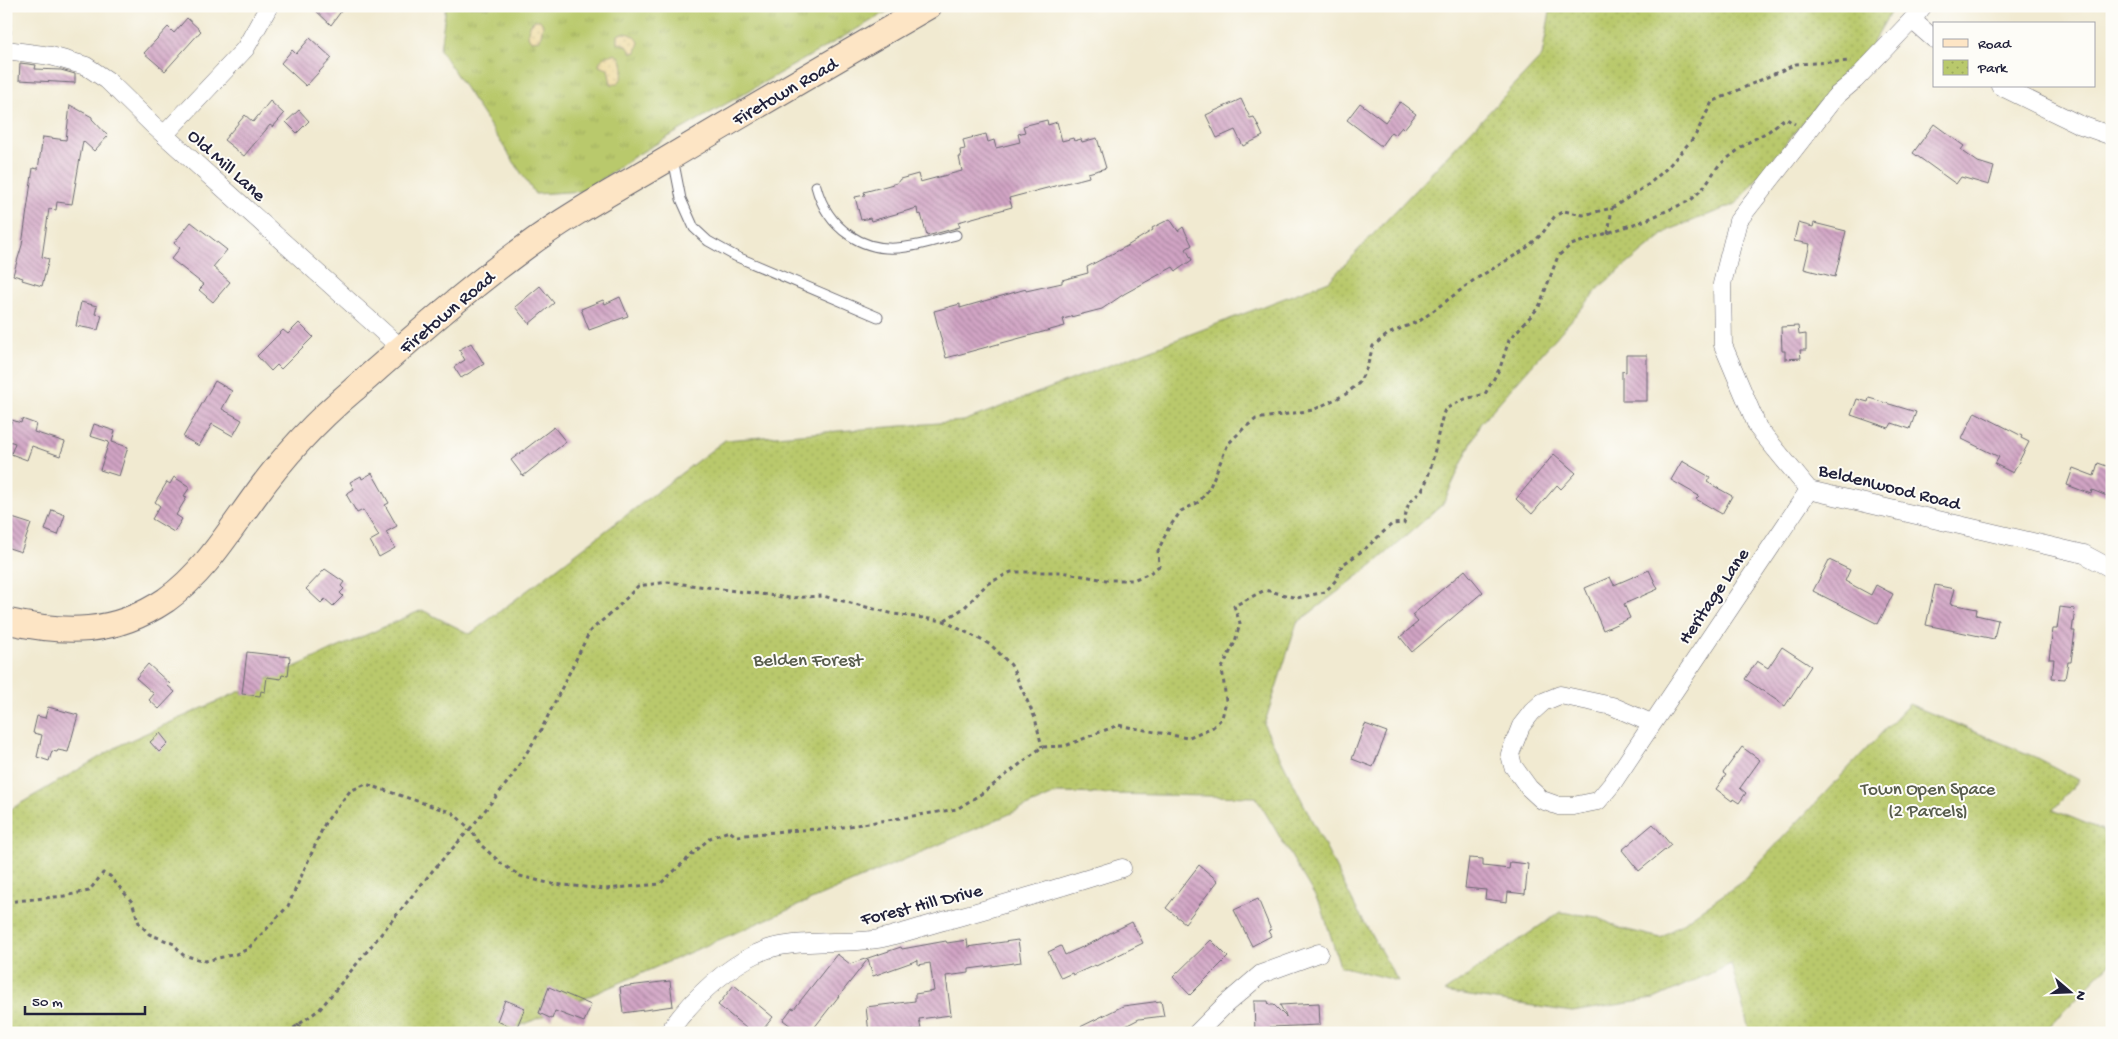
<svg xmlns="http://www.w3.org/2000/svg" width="2118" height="1039" font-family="'Gochi Hand',sans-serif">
<defs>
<pattern id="grass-tufts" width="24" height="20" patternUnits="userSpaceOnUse" patternTransform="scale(1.25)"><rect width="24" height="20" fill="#b9c96c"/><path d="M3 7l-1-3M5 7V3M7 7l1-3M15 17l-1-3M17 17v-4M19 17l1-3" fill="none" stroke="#9fac5e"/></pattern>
<pattern id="sand-dots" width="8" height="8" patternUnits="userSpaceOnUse" patternTransform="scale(1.25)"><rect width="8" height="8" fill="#eeda9e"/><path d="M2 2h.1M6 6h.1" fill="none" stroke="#ccbb89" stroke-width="1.8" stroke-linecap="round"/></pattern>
<pattern id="park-dots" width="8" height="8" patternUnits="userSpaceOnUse" patternTransform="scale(1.25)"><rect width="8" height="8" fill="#b9c96c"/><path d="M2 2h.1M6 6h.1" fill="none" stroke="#9fac5e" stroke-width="1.8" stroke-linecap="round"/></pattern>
<pattern id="building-back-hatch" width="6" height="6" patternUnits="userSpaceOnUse" patternTransform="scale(1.25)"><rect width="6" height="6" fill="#d1a4c4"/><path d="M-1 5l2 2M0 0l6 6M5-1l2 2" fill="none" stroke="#a985a0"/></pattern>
</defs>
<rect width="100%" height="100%" fill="#fdfcf7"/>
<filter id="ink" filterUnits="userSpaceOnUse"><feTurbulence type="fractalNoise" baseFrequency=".02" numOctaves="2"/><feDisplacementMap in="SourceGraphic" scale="10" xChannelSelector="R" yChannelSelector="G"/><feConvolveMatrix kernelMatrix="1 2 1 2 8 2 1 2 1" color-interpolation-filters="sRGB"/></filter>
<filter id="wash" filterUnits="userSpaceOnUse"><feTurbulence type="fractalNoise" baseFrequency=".0096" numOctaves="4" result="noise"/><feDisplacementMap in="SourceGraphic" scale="20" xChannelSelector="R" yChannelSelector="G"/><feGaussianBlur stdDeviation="1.12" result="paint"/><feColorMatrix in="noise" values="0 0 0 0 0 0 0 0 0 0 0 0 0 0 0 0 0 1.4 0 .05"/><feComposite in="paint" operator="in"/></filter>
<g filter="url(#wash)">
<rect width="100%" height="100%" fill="#f1ead1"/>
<polygon fill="url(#grass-tufts)" stroke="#6e7654" points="446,6 897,6 635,156 585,191 535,194 440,50"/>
<g fill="url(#sand-dots)" stroke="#887e6c">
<polygon points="535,20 540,20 543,25 540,40 531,41 528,36 529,25"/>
<path d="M622,33C630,33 635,35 639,42L636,52L632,53L626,45L618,43V35Z"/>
<path d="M614,54L620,57C624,66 625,77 617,84H611L608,69L599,66L600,61L606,56Z"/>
</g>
<g fill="url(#park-dots)" stroke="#6e7654">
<polygon points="1551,6 1894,6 1865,56 1823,98 1736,204 1669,230 1603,284 1480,424 1443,504 1375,563 1297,623 1264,725 1356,908 1398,981 1340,966 1322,908 1256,797 1058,793 504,1033 6,1033 6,812 122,744 422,610 470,634 725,440 964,421 1329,281 1542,56"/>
<polygon points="1909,704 2035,757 2079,780 2053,810 2112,834 2112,961 2043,1033 1750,1033 1731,964 1654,999 1572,1012 1444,992 1560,912 1597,917 1619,928 1661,938 1740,883"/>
</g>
<g id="blocks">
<g fill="url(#building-back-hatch)">
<polygon points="311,6 345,6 331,25"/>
<polygon points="187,18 201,31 165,71 144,53 168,27 174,33"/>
<polygon points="310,38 332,58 306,86 281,63 292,50 296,54"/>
<polygon points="20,63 36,65 35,69 61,70 75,74 75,83 19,80"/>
<polygon points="1241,99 1250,118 1254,117 1263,136 1243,146 1235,130 1217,138 1206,115"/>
<polygon points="270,101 284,114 273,127 270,125 244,156 224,140 245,115 253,122"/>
<polygon points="1400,102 1416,114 1404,129 1402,127 1395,135 1391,132 1381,146 1347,120 1360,103 1385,122"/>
<polygon points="70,105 92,117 92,119 108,136 94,151 83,141 72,204 57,202 56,210 49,209 42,257 49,259 42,286 22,280 23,278 13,275 22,245 33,168 38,169 43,137 66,140"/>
<polygon points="299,110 309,121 297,133 286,122"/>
<polygon points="1047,120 1048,125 1057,122 1062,141 1073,138 1074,141 1081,139 1082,142 1097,138 1106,168 1088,173 1089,177 1009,198 1012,207 958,222 960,227 927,236 921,214 918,215 917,208 871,221 870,218 861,220 855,197 865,195 864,192 897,183 900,179 918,174 920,182 962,171 959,157 961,157 960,150 965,149 963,140 986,134 988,142 994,140 996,148 1020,142 1018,134 1025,132 1023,126"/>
<polygon points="1934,124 1964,146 1961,150 1978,162 1994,167 1989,185 1961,177 1956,184 1913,153"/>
<polygon points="1170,219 1178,231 1183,227 1192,245 1186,249 1192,260 1176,271 1173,267 1124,294 1102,309 1063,319 1065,326 946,358 934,311 960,304 960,308 1026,289 1026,291 1062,283 1062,280 1088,273 1087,267 1127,246 1153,230 1152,228"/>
<polygon points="191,222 227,250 213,267 230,282 213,302 199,290 204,285 171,259 180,248 174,243"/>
<polygon points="1798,223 1813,227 1814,223 1846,231 1835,277 1804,269 1810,244 1794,241"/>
<polygon points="540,286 554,303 529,324 515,307"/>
<polygon points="620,297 628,316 589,330 581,309 603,300 605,304"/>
<polygon points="81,302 97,306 95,314 102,315 98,330 76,326"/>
<polygon points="299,323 313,337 281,369 277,365 271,371 257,356 283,330 288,334"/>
<polygon points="1798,326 1799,335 1806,334 1806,350 1800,350 1801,358 1785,359 1785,351 1782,351 1781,327"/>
<polygon points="471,343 484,364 461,378 454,367 465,360 459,350"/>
<polygon points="1626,355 1647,355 1647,401 1622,401 1622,371 1626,372"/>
<polygon points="215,381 232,391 222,409 242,420 233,436 212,424 199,446 183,437"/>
<polygon points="1869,398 1916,412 1910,429 1892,423 1889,428 1851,415 1857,399 1868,402"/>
<polygon points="1975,412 2022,436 2021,438 2029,442 2013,473 1995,464 1999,457 1962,439"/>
<polygon points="22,419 36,424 34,432 65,442 60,456 32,446 27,460 11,454 15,443 6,440 6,437 12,420 21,423"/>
<polygon points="94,424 115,431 112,442 128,447 119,476 100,470 109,442 90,436"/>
<polygon points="554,427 566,442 523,476 511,460"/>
<polygon points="1554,454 1576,473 1561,489 1557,485 1532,514 1516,499"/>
<polygon points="1682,461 1710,477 1707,482 1732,496 1722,514 1696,499 1699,496 1671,480"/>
<polygon points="2098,463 2112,468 2112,498 2092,490 2091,494 2067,485 2073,468 2094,476"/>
<polygon points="372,473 389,503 385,505 397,526 386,532 395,548 379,557 370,541 379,536 363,510 357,513 346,494 354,489 350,482 361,476 362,479"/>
<polygon points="174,477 190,487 184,496 187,497 176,515 182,519 174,532 152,519 160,506 155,502 167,482 170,484"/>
<polygon points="52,510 65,515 58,535 45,530"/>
<polygon points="6,516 31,524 21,552 6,547"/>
<polygon points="1829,560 1850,570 1845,581 1871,595 1876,585 1893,594 1878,624 1813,591"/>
<polygon points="325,569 344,582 341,586 344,589 340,593 343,596 333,606 325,599 321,603 306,589"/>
<polygon points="1465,570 1483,592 1412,652 1400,637 1418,622 1412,615"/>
<polygon points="1649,570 1658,589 1624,604 1630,618 1603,630 1585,588 1610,577 1614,585"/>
<polygon points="1935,585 1954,589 1950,604 1977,609 1976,615 1998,620 1994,639 1926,625"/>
<polygon points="2060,607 2075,609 2072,631 2075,631 2071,662 2068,662 2065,679 2052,678 2054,659 2049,659 2053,629 2057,629"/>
<polygon points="1782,647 1811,666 1785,706 1745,679 1757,661 1768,668"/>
<polygon points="247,652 290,657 288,676 282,675 281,679 267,677 265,692 261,691 260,696 242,694"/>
<polygon points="148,664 170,684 168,686 175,692 159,709 149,700 154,694 136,678"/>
<polygon points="48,707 78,715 68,752 58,750 57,752 52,751 49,761 37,757 42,735 33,733 37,716 45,718"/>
<polygon points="1365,724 1387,732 1373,767 1352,759"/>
<polygon points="160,733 168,743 159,752 150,742"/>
<polygon points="1742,747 1760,760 1740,788 1746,793 1739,803 1733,799 1732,801 1716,789 1726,775 1723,773"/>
<polygon points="1653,824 1671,845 1639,871 1622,850"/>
<polygon points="1469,858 1483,859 1483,866 1509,869 1510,862 1528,864 1525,894 1508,892 1507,902 1485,899 1486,890 1465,888"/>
<polygon points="1199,865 1218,881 1185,923 1166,908"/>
<polygon points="1258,899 1271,930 1268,931 1271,936 1252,946 1234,910"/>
<polygon points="1132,922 1143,943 1096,966 1095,965 1073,975 1072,973 1061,978 1048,952 1061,946 1065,955 1102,938 1102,937"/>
<polygon points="967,940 968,947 1018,940 1021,962 969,969 969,973 946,976 951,1015 919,1019 921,1029 895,1033 869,1033 866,1007 915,1001 915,994 934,991 930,963 918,965 918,960 873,976 868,959 810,1033 800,1033 783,1020 792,1008 794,1009 837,954 850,964 901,947 902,949 946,941 947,943"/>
<polygon points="1211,940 1228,957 1190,995 1173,977"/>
<polygon points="670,981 673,1006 623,1013 620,987"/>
<polygon points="734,985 773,1017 760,1033 752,1033 718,1005"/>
<polygon points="549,987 591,1005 584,1022 555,1011 552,1019 539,1013"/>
<polygon points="505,1000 525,1008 516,1029 497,1021"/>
<polygon points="1161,1001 1164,1016 1139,1019 1112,1033 1068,1033 1123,1006"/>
<polygon points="1254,1001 1268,1001 1269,1005 1274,1005 1287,1018 1280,1005 1319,1003 1320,1025 1270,1027 1270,1033 1255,1033"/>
</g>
</g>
</g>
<g filter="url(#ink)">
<use href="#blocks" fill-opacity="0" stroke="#6a6870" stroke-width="1"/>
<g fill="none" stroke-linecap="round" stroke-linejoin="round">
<defs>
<g id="lane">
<polyline points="673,158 681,199 694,228 708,241 735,256 878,317"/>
<path d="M816,186C827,228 863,254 906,247C923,245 940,239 956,235"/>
</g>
<g id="street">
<polyline points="1923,6 1912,20 1855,80 1835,97 1738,221 1722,284 1723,345 1758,428 1809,490 2084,554 2112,569"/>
<polyline points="1912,20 1934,39"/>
<polyline points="6,50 51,56 86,66 107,80 153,125 401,348"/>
<polyline points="2000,86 2078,124 2112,136"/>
<polyline points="164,135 245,49 269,6"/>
<polyline points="1651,723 1612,706 1560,695 1543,702 1532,712 1521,726 1510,754 1513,766 1529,788 1542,800 1559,806 1573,806 1598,801 1612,784 1809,490"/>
<path d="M668,1033C691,1001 722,970 758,953C788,938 844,945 878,939C903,934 927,925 951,919C1009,903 1065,886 1122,868"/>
<polyline points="1197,1033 1226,1004 1261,974 1319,953"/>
</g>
<path id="secondary" d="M6,621C65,634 114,635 166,600C204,573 228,533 255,496C283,457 315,422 352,391C408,342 464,292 524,248C567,216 615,190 661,163C749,110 839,58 929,6"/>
</defs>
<use href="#lane" stroke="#6a6870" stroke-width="11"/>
<use href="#street" stroke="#6a6870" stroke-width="19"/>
<use href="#secondary" stroke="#6a6870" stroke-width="27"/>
<g stroke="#6a6870" stroke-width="3" stroke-dasharray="4 4" stroke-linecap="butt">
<polyline points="9,6 10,36"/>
<polyline points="6,179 10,67"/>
<polyline points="1608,234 1612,208"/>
<polyline points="945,620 964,608 987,584 1011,572 1061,572 1106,580 1133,580 1150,573 1159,566 1158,551 1168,529 1181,511 1199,502 1209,489 1228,444 1243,429 1256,419 1313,410 1346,394 1359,383 1367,367 1373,346 1388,334 1421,320 1474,280 1524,250 1542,234 1555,216 1564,211 1583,215 1612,208 1649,184 1667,168 1695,136 1712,102 1796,64 1851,61"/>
<polyline points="6,902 64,896 89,891 103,873 110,876 132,902 139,923 149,934 174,944 183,955 205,961 236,954 248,949 288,906 325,823 350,791 366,784 453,813 470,829 510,779 541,730 590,631 617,608 638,586 668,582 790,598 823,596 894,614 944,621 991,645 1011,665 1035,718 1042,747"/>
<polyline points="297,1024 308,1033"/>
<path d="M287,1033L320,1009L434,869L470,829L482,846L502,864L520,876L552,884L605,889L660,884L710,838L729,831L736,836L784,831L837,828L957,809L984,792L1042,747L1065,746L1118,725L1187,738L1213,727L1222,718L1226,701L1222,668L1235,642L1240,623L1234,606L1265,590L1297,598L1325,592L1336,580L1342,565L1365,549L1392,524L1404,523C1406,516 1406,506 1411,501C1415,496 1421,493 1424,487C1435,461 1436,435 1445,409L1465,399L1485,394L1500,368L1509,340L1539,307L1558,256L1571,245L1646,220L1691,200L1703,188L1719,165L1747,143L1769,131L1785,118L1795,124"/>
</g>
<use href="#lane" stroke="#fff" stroke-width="9"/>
<use href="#street" stroke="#fff" stroke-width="18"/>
<use href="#secondary" stroke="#fde5c5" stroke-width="25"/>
</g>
</g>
<g text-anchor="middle" stroke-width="4" stroke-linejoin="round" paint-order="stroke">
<g font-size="19" fill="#22223b" stroke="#fdfcf7">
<text transform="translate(784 90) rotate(-30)" y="7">Firetown Road</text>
<text transform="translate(228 164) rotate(42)" y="7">Old Mill Lane</text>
<text transform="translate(446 311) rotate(-40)" y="7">Firetown Road</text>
<text transform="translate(1890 485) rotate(14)" y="7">Beldenwood Road</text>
<text transform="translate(1712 595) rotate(-56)" y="7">Heritage Lane</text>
<text transform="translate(921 903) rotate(-14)" y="7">Forest Hill Drive</text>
</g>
<g font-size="19" fill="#575c4c" stroke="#fdfcf7">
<text x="808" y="665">Belden Forest</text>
<text x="1928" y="794">Town Open Space<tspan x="1928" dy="22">(2 Parcels)</tspan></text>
</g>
</g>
<rect width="2118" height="1039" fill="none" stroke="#fdfcf7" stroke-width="25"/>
<rect x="1933" y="22" width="162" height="65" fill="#fdfcf7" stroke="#a5a5ac"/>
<rect x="1943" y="39" width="25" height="8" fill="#fde5c5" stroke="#a5a5ac"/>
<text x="1978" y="48" font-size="15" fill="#22223b">Road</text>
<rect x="1943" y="60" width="25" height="15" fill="url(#park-dots)" stroke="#a5a5ac"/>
<text x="1978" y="72" font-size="15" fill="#22223b">Park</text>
<g transform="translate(2070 992) rotate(109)" stroke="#fdfcf7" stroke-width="4" paint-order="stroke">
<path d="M0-4L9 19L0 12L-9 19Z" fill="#22223b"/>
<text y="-8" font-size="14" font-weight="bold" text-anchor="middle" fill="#22223b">N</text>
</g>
<path d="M25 1006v8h120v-8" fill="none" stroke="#22223b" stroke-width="2.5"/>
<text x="32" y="1006" font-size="15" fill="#22223b" stroke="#fdfcf7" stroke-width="4" paint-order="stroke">50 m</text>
</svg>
